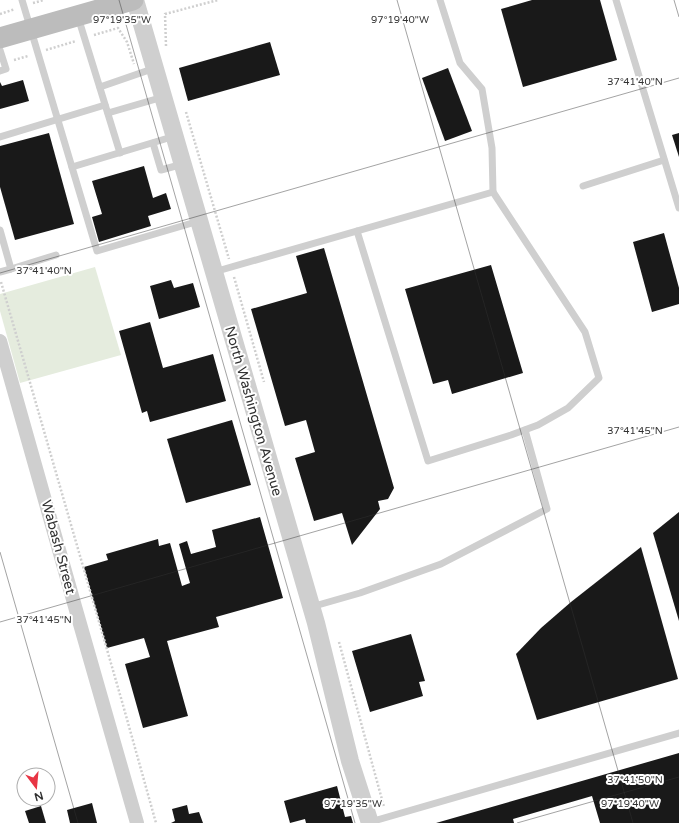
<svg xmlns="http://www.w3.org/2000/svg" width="679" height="823" font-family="'Varela Round',sans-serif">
<rect width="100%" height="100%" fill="#fff"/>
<polygon fill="#e5ecde" points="95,267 121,355 20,383 0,311 0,294"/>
<g fill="#191919">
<polygon points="532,0 600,0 617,60 523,87 501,9"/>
<polygon points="270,42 280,75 188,101 179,68"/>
<polygon points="448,68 472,131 445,141 422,78"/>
<polygon points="23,80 29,101 0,109 0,82 2,86"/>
<polygon points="49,133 74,224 15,240 0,187 0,146"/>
<polygon points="679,133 679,157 672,135"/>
<polygon points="144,166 153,198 166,193 171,209 148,216 151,226 99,242 92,217 102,214 92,181"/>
<polygon points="664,233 679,288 679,304 652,312 633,242"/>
<polygon points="324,248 394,488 388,499 378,501 380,509 352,545 342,513 314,521 295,458 315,452 306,420 285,426 251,309 307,293 296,256"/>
<polygon points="491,265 523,373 452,394 448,380 433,384 405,289"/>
<polygon points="171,280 174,288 193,283 200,307 159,319 150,286"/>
<polygon points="150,322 163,368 213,354 226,401 150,422 147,411 142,413 119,331"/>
<polygon points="232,420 251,485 186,503 167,439"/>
<polygon points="679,512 679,621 653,533"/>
<polygon points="260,517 283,598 216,617 219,627 167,641 188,716 143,728 125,664 150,657 144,638 107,648 84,567 108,560 106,554 158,539 159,546 170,543 182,586 190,583 179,544 187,541 191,554 216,547 212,530"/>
<polygon points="641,547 678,679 537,720 516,654 541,628 571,602"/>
<polygon points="411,634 425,681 419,682 423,696 370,712 352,651"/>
<polygon points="679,753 679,823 600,823 592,796 513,819 514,823 436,823"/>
<polygon points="337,786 345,817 351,816 353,823 306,823 305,819 290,823 284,801"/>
<polygon points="92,803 97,823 70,823 67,810"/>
<polygon points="187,805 189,814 199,812 203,823 171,823 175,821 172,809"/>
<polygon points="41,806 46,823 29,823 25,811"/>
</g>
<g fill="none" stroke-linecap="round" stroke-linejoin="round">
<g stroke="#cfcfcf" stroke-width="2.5" stroke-dasharray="2 2" stroke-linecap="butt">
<polyline points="33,3 44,0"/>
<polyline points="0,14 15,9"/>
<polyline points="94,35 118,28 127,42 134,64"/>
<polyline points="166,46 165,14 218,0"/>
<polyline points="46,50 76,41"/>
<polyline points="14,60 28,56"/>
<polyline points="186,112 229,259"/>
<polyline points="234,277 264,382"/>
<polyline points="1,282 123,705 156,823"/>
<polyline points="339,642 384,807"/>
</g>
<g stroke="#cfcfcf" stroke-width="7">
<polyline points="22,0 97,251 199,221"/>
<polyline points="616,0 679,208"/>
<polyline points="78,17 120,153"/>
<polyline points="0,50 6,69 0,71"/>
<polyline points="100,87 155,68"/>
<polyline points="108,113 163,97"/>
<polyline points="0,137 105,105"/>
<polyline points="153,143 161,170 183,164"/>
<polyline points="72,167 175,136"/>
<polyline points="583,186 664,160"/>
<polyline points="0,230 11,269 0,272"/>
<polyline points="357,231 428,461 511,435 538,425 568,408 599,378 585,332 493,192"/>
<polyline points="11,269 56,255"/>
<polyline points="214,272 493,192 492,148 482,89 460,63 440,0"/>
<polyline points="311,607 360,593 441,564 547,509 525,430"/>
<polyline points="370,822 679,733"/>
</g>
<path stroke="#cfcfcf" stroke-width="14" d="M0,341C46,501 90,663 137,823"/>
<polyline stroke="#cfcfcf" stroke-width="18" points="135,0 316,623 350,761 370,823"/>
<polyline stroke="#bcbcbc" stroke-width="21" points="0,38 133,0"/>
</g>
<path fill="none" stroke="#323232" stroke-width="1" stroke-opacity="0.45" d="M119,0L355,823M397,0L633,823M674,0L679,17M0,273L679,78M0,552L78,823M0,622L679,427M517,823L679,777"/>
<g text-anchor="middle" stroke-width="4" stroke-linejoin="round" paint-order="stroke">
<g font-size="14" fill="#323232" stroke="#fff">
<text transform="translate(254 411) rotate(74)" y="5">North Washington Avenue</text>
<text transform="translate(59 547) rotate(75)" y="5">Wabash Street</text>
</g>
</g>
<g font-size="10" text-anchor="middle" fill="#323232" stroke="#fff" stroke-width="4" stroke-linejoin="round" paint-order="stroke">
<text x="122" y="23">97°19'35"W</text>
<text x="400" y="23">97°19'40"W</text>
<text x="635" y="85">37°41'40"N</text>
<text x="44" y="274">37°41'40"N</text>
<text x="635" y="434">37°41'45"N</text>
<text x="44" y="623">37°41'45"N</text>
<text x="635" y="783">37°41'50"N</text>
<text x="353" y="807">97°19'35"W</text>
<text x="630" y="807">97°19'40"W</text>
</g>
<g transform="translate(36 787) rotate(164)"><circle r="19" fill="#ffffff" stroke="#adadad"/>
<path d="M0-3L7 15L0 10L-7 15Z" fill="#e83544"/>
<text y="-6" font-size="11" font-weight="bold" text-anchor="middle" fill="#323232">N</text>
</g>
</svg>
